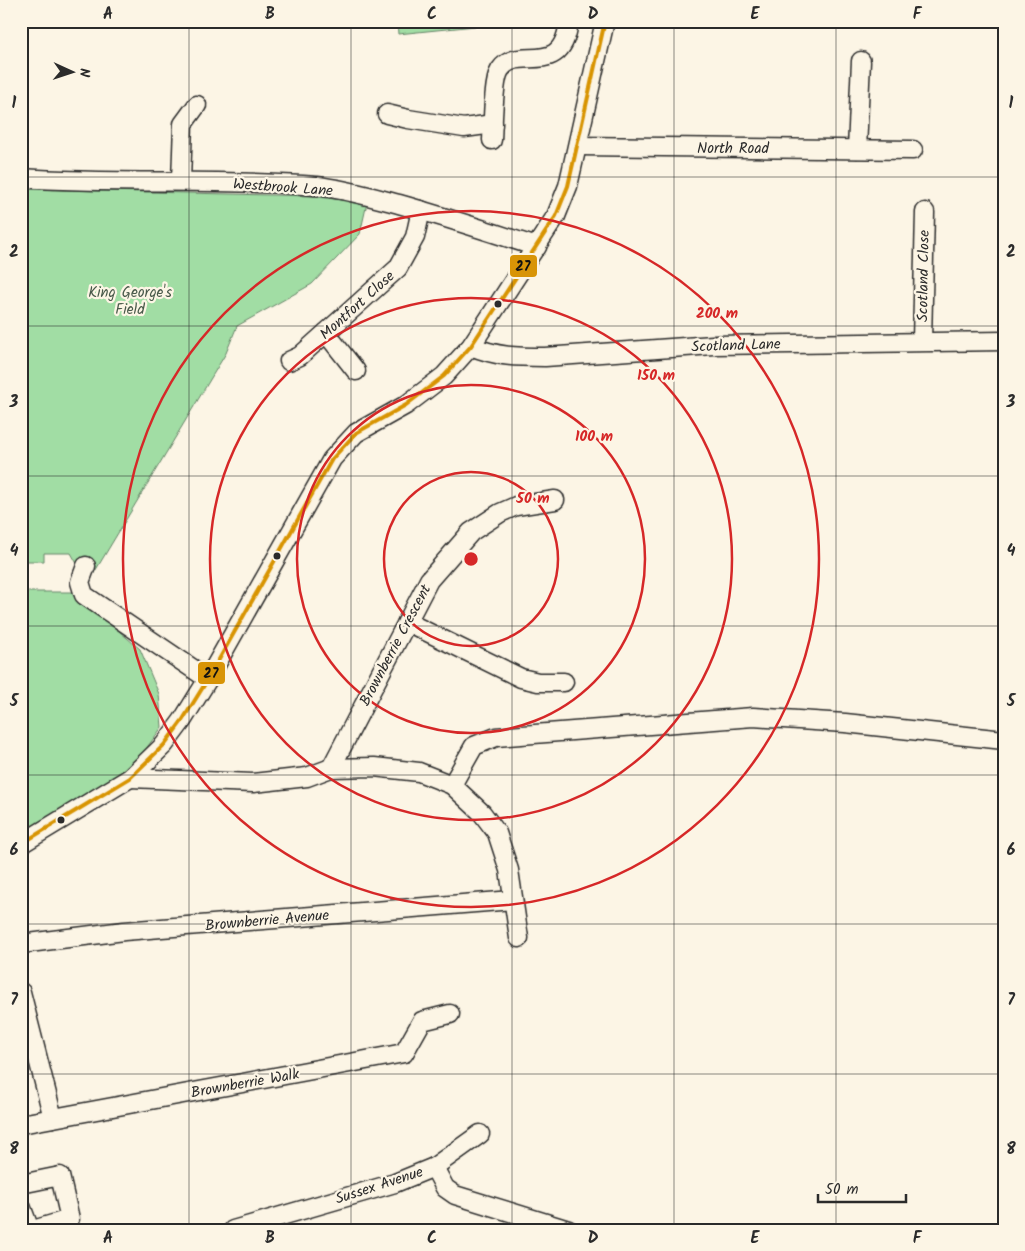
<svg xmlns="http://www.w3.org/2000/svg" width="1025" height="1251" font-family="Kalam,sans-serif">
<rect width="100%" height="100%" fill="#fcf5e5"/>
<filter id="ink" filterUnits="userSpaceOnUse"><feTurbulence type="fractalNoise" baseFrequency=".02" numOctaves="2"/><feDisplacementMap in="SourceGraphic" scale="10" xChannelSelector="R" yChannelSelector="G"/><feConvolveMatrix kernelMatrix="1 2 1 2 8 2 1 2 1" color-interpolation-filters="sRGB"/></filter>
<g filter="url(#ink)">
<g fill="#a1dda4" stroke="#668468">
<polygon points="397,21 524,21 398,34"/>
<polygon points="21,189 310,196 367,203 360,234 312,284 237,326 226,353 88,583 71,553 44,553 44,561 21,561"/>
<polygon points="21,592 73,592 140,649 159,694 162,727 137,761 105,784 29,828 21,816"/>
</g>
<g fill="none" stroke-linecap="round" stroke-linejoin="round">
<defs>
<g id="minor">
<polyline points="387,114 408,119 464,128 493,124"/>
<path d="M492,140C493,125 493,81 500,70C518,42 562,82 569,21"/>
<polyline points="578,146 913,150"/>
<polyline points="857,149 861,61"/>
<path d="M21,178C120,185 219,178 317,186C345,189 372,197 399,204C445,217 491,232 537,247"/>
<polyline points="181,181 183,124 197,105"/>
<polyline points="326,333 356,371"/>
<polyline points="922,341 925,212"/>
<path d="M471,346C497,357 517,357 545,357L713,345L1004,341"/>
<polyline points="289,361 300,356 398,268 415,237 421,210"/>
<polyline points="86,566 80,582 84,595 208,679"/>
<polyline points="407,622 521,678 538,682 564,682"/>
<polyline points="331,768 429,580 471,532 500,513 516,506 555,500"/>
<polyline points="130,778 253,783 307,777 331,768 374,767 419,772 452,785 482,813 497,833 509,870 519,938"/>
<polyline points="452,785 474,746 496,737 753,717 845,723 1004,740"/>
<polyline points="21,844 130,778 164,745 182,721 208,679 332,459 356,433 406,405 444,376 471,346 556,216 568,186 605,21"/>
<polyline points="21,944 124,931 513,900"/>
<polyline points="21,992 53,1118"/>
<polyline points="21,1124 404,1053 422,1021 450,1014"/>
<polyline points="434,1167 480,1134"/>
<polyline points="21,1184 60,1176 70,1219 33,1230"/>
<polyline points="21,1206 30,1230"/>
<polyline points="233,1230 395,1183 434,1167 445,1188 455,1195 569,1230"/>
</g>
</defs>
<use href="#minor" stroke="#2b2b2b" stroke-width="21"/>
<use href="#minor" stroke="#fcf5e5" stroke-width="18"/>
<defs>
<polyline id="bus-1" points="21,844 130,778 164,745 182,721 208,679 332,459 356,433 406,405 444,376 471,346 556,216 568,186 605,21"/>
</defs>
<use href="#bus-1" stroke="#fcf5e5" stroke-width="8"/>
<use href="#bus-1" stroke="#d89406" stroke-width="4"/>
</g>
</g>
<path fill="none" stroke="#2b2b2b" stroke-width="1" stroke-opacity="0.55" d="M189,21V1230M351,21V1230M512,21V1230M674,21V1230M836,21V1230M21,177H1004M21,326H1004M21,476H1004M21,626H1004M21,775H1004M21,924H1004M21,1074H1004"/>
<g fill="none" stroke="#d62828" stroke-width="2.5">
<circle cx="471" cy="559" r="87"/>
<circle cx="471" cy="559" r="174"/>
<circle cx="471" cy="559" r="261"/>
<circle cx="471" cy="559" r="348"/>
</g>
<g fill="#2b2b2b" stroke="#fcf5e5" stroke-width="2">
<circle cx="498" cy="304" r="4.5"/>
<circle cx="277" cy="556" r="4.5"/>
<circle cx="61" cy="820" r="4.5"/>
</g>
<g text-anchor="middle" stroke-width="4.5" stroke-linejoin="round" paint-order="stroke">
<g font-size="15" fill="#2b2b2b" stroke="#fcf5e5">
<text x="733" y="153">North Road</text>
<text transform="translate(283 187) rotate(4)" y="5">Westbrook Lane</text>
<text transform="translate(923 276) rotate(-89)" y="5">Scotland Close</text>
<text transform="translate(357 305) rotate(-42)" y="5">Montfort Close</text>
<text transform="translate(736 345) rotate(-2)" y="5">Scotland Lane</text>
<text transform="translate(395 645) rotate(-62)" y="5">Brownberrie Crescent</text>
<text transform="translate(267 920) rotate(-5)" y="5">Brownberrie Avenue</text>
<text transform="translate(245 1083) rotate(-10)" y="5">Brownberrie Walk</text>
<text transform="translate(379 1185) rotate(-18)" y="5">Sussex Avenue</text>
</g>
<g font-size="15" fill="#485849" stroke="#fcf5e5">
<text x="130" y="297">King George's<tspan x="130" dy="17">Field</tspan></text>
</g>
</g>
<circle cx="471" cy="559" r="8" fill="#d62828" stroke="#fcf5e5" stroke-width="2.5"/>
<g font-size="15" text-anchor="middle" font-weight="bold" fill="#d62828" stroke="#fcf5e5" stroke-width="4.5" stroke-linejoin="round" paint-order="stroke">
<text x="717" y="318">200 m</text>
<text x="656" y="380">150 m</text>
<text x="594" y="441">100 m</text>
<text x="533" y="503">50 m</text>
</g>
<g stroke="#fcf5e5" stroke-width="2">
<rect x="509" y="254" width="29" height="24" rx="5" fill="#d89406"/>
<rect x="197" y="661" width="29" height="24" rx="5" fill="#d89406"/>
</g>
<g font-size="14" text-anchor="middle" font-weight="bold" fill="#111">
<text x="523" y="271">27</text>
<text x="211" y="678">27</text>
</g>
<rect width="1025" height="1251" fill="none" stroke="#fcf5e5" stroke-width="55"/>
<g transform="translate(72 72) rotate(93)" stroke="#fcf5e5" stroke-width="4" paint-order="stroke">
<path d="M0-4L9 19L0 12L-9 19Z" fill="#2b2b2b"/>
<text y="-8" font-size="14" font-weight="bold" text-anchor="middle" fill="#2b2b2b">N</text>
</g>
<path d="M818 1194v8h88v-8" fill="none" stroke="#2b2b2b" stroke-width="2.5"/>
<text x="825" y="1194" font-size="15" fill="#2b2b2b" stroke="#fcf5e5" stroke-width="4" paint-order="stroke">50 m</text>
<rect x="28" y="28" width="970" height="1196" fill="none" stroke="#2b2b2b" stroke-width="2"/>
<g font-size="16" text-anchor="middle" font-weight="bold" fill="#2b2b2b">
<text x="108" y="19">A</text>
<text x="270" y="19">B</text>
<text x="432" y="19">C</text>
<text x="593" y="19">D</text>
<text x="755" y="19">E</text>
<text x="917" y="19">F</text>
<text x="14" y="108">1</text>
<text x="1011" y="108">1</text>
<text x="14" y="257">2</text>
<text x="1011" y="257">2</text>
<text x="14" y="407">3</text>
<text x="1011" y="407">3</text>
<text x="14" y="556">4</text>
<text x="1011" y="556">4</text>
<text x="14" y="706">5</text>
<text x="1011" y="706">5</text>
<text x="14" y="855">6</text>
<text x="1011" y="855">6</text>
<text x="14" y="1005">7</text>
<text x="1011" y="1005">7</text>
<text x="14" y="1154">8</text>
<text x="1011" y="1154">8</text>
<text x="108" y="1243">A</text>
<text x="270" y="1243">B</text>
<text x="432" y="1243">C</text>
<text x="593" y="1243">D</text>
<text x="755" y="1243">E</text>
<text x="917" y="1243">F</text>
</g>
</svg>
